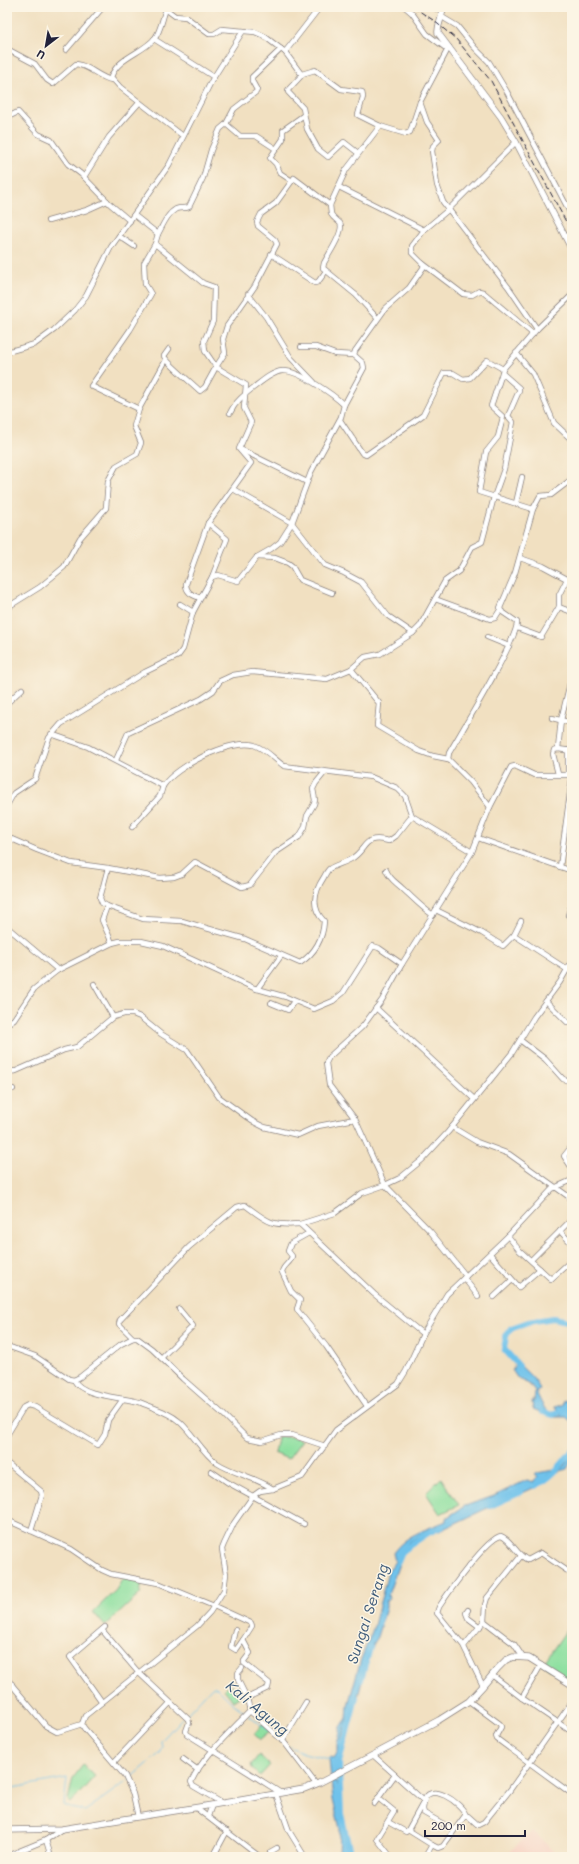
<svg xmlns="http://www.w3.org/2000/svg" width="579" height="1864" font-family="Mali,sans-serif">
<rect width="100%" height="100%" fill="#fcf5e5"/>
<filter id="ink" filterUnits="userSpaceOnUse"><feTurbulence type="fractalNoise" baseFrequency=".025" numOctaves="2"/><feDisplacementMap in="SourceGraphic" scale="8" xChannelSelector="R" yChannelSelector="G"/><feConvolveMatrix kernelMatrix="1 2 1 2 8 2 1 2 1" color-interpolation-filters="sRGB"/></filter>
<filter id="wash" filterUnits="userSpaceOnUse"><feTurbulence type="fractalNoise" baseFrequency=".012" numOctaves="4" result="noise"/><feDisplacementMap in="SourceGraphic" scale="16" xChannelSelector="R" yChannelSelector="G"/><feGaussianBlur stdDeviation="0.9" result="paint"/><feColorMatrix in="noise" values="0 0 0 0 0 0 0 0 0 0 0 0 0 0 0 0 0 1.4 0 .05"/><feComposite in="paint" operator="in"/></filter>
<g filter="url(#wash)">
<rect width="100%" height="100%" fill="#f1e0c1"/>
<polygon fill="#f6d2c3" points="533,1831 559,1857 503,1857"/>
<g fill="#8ee0a0" stroke="#58816e">
<polygon points="282,1437 292,1437 302,1440 288,1459 274,1453 277,1438"/>
<polygon points="441,1478 459,1505 440,1514 426,1493"/>
<polygon points="123,1578 142,1581 140,1594 105,1626 93,1612 116,1590"/>
<polygon points="572,1622 572,1684 543,1664"/>
<polygon points="231,1684 239,1697 233,1701 224,1689"/>
<polygon points="263,1723 271,1731 260,1740 254,1734"/>
<polygon points="259,1755 270,1765 260,1776 252,1768 251,1765"/>
<polygon points="83,1765 95,1776 71,1803 68,1800 73,1778"/>
</g>
<g fill="#6fc2eb" stroke="#487293">
<path d="M515,1359C518,1366 536,1377 540,1390L536,1392C542,1403 546,1418 561,1415V1411L554,1407L562,1405L563,1400L572,1404V1422L566,1417H553L533,1409L532,1402L534,1401L535,1392L529,1384L518,1379L512,1370L514,1369Z"/>
<path d="M572,1453V1459L567,1469L548,1474L542,1484L518,1495L511,1494L494,1505L439,1531L428,1530L408,1543L402,1550L401,1558L388,1595L389,1599L386,1601V1608L377,1637L373,1643V1647L367,1657L363,1668L364,1674L357,1700L349,1715L342,1736V1744L339,1752L340,1763L334,1782L336,1781C341,1797 340,1815 343,1831C346,1840 352,1847 353,1857H341L339,1855L340,1829L333,1800L329,1759L331,1757L334,1758L337,1753V1744L341,1727L347,1718L348,1705L361,1659L373,1629L388,1572L395,1561L393,1553C406,1534 428,1529 446,1521V1518L465,1506L494,1496L527,1480L534,1482L538,1477L535,1475L537,1473L560,1469L565,1466Z"/>
</g>
<g fill="none" stroke-linecap="round" stroke-linejoin="round">
<g stroke="#6fc2eb" stroke-width="1">
<polyline points="186,1715 212,1687 216,1687 231,1702 245,1712"/>
<polyline points="249,1715 269,1731"/>
<polyline points="290,1747 304,1753 329,1759"/>
<polyline points="129,1780 159,1754 162,1747 161,1741 183,1717"/>
<polyline points="7,1789 67,1778 64,1805 70,1808 85,1811 126,1782"/>
</g>
<g stroke="#6fc2eb" stroke-width="6">
<polyline points="519,1366 504,1349 506,1336 511,1328 528,1322 553,1318 572,1322"/>
<polyline points="543,1412 553,1415 565,1407 572,1414"/>
<path d="M535,1486C552,1478 561,1465 572,1451"/>
<polyline points="490,1506 521,1492"/>
<polyline points="398,1562 403,1550 428,1533 441,1527"/>
<polyline points="361,1680 370,1648"/>
<polyline points="351,1857 341,1814 339,1762 356,1698"/>
</g>
</g>
</g>
<g filter="url(#ink)">
<g fill="none" stroke-linecap="round" stroke-linejoin="round">
<defs>
<g id="minor">
<polyline points="163,7 175,16 186,17 209,34 214,34 222,29 255,32 264,36 285,52 320,7"/>
<polyline points="405,7 412,13 427,34 447,49"/>
<polyline points="431,7 443,11"/>
<path d="M166,9C162,19 161,30 155,38C143,53 118,57 111,77L120,87L183,136"/>
<polyline points="442,17 457,26 474,47 489,62 507,92 572,216"/>
<polyline points="154,39 214,77"/>
<path d="M7,49L35,64L47,80L53,84L76,64C89,65 99,78 112,80"/>
<polyline points="66,50 103,7"/>
<polyline points="285,52 302,75 288,90 288,92 303,108 307,129 318,149 328,157 344,142 358,153"/>
<polyline points="302,74 315,70 341,89 362,92 363,97 358,115 380,126 406,134 410,132 420,102 449,47"/>
<polyline points="420,102 427,122 439,140 433,146 432,151 437,185 443,202 509,288 537,329"/>
<polyline points="7,114 12,115 18,112 38,134 51,140 68,164 81,174 110,204 130,221"/>
<polyline points="226,124 240,136 256,136 276,149"/>
<polyline points="84,177 109,137 139,103"/>
<polyline points="292,181 280,173 276,164 270,158 283,139 283,130 304,115"/>
<polyline points="339,187 424,230"/>
<path d="M134,215L158,234C163,225 167,214 176,209C181,207 185,209 189,207L203,178L211,150L220,129L226,124L234,109L256,92L257,90L252,81V77L281,49"/>
<polyline points="48,221 87,210 107,201"/>
<path d="M158,234L155,244L203,283L214,287L213,321L204,341L205,351L216,367L205,387L200,391C193,384 166,362 164,356L169,349"/>
<polyline points="119,236 134,246"/>
<polyline points="155,244 144,263 145,284 151,294 130,330 91,386 139,409 166,360"/>
<polyline points="271,254 315,283 318,282 326,271"/>
<polyline points="422,263 463,294 472,295 479,291 483,292 533,334"/>
<polyline points="248,294 266,317 291,358 314,382"/>
<path d="M377,318L356,295L323,268L324,263C328,255 345,231 340,223C337,220 333,218 331,214L330,205L346,170L380,126"/>
<polyline points="301,347 316,347 335,354 354,355"/>
<polyline points="7,352 35,344 54,330 75,310 86,296 111,247 169,165 212,80 243,31"/>
<polyline points="516,353 533,374 554,423 572,440"/>
<polyline points="502,373 491,406 503,417 498,437 486,452 479,492 533,509"/>
<path d="M230,413C235,402 244,395 253,388C261,382 272,372 282,371C297,369 334,395 344,405"/>
<polyline points="340,420 362,453 366,455 423,415 444,373 453,373 463,379 470,378 487,360 503,369"/>
<polyline points="240,449 307,482"/>
<polyline points="233,489 292,523 325,565 344,573 361,582 388,616 413,633"/>
<polyline points="516,503 522,477"/>
<polyline points="208,523 227,539 212,577"/>
<polyline points="257,557 275,558 288,563 292,566 300,580 332,593"/>
<polyline points="520,558 543,566 567,579 559,595 559,607 572,612"/>
<path d="M200,598C193,595 186,593 186,584L208,523L251,463L239,449L251,422L244,408L246,385L216,367L225,353L223,339L227,326L255,286L277,244L275,240L258,226L257,222L261,214L276,203L294,178L330,205"/>
<polyline points="435,599 490,619 495,618 500,610"/>
<polyline points="180,604 193,612"/>
<polyline points="7,612 11,605 40,587 64,567 80,538 106,508 108,481 116,466 137,454 141,443 134,426 139,409"/>
<polyline points="517,628 541,637 559,607"/>
<polyline points="487,637 509,646"/>
<polyline points="351,669 379,703 377,726 419,751 433,756 448,759 471,782 490,807"/>
<polyline points="7,703 22,689"/>
<polyline points="552,718 572,723"/>
<path d="M51,734L88,747L163,786C176,766 230,739 254,745C266,749 274,759 284,766L371,777L397,788L405,796L412,816L472,852"/>
<polyline points="558,749 561,720 572,675"/>
<path d="M448,759L449,753C461,732 518,639 517,622L501,611L500,608L515,573L533,509L540,496L551,495L572,479"/>
<polyline points="116,760 128,733 201,699 213,691 220,681 233,675 252,672 327,679 351,669 365,657 380,654 413,633 420,626 445,581 459,571 472,547 482,542 494,497 504,469 513,422 508,416 519,391 519,388 502,373 503,369 537,329 572,295"/>
<polyline points="558,774 553,754 554,750 558,749 572,751"/>
<polyline points="568,775 568,750"/>
<polyline points="7,805 14,793 35,779 49,738 61,724 145,672 178,656 183,649 193,612 212,577 218,575 238,581 257,557 271,549 280,542 292,523 311,472 341,417 344,405 364,368 363,363 354,355 355,351 385,309 409,288 423,268 424,265 412,253 412,246 424,230 448,210 516,142"/>
<polyline points="132,827 160,796 163,786"/>
<polyline points="7,837 37,850 71,863 108,868 160,878 174,877 182,874 195,862 242,887 250,885 275,853 299,837 305,827 307,816 314,804 315,800 313,789 316,783 325,772"/>
<polyline points="478,838 572,871"/>
<polyline points="560,867 572,778"/>
<path d="M108,868L100,898L102,903L107,906L143,919L182,921L199,926L245,939L300,963C315,953 323,939 324,921C311,908 314,892 324,877C325,875 327,871 329,869C335,865 344,863 351,859C368,849 362,834 389,841L396,836L412,816"/>
<path d="M386,870C390,880 396,882 403,889C413,898 421,907 433,915"/>
<polyline points="107,906 102,920 112,943"/>
<polyline points="436,910 482,933 503,946 514,935 521,921"/>
<polyline points="568,915 572,904"/>
<polyline points="7,927 58,970"/>
<polyline points="514,935 568,970"/>
<polyline points="94,984 113,1017"/>
<polyline points="257,989 281,956"/>
<polyline points="546,1001 567,1022 569,1023 572,1021"/>
<polyline points="271,1003 288,1010 294,1001"/>
<polyline points="376,1008 474,1099"/>
<polyline points="7,1024 14,1019 34,989 58,970 112,943 120,941 141,941 163,946 254,988 286,997 314,1009 333,1001 343,993 373,946 379,948 402,964"/>
<polyline points="520,1040 545,1059 563,1079 572,1082"/>
<polyline points="7,1072 16,1071 64,1050 77,1047 113,1017 124,1014 133,1014 140,1017 161,1034 187,1050 219,1097 252,1121 264,1127 298,1135 318,1126 355,1119"/>
<polyline points="7,1091 13,1089"/>
<polyline points="452,1127 477,1142 509,1154 572,1199"/>
<polyline points="572,1146 564,1156 572,1168"/>
<polyline points="560,1231 572,1244"/>
<path d="M309,1233L291,1243L288,1251L292,1256C291,1263 283,1265 282,1272L291,1291L300,1300L297,1309L298,1311L326,1346L367,1406"/>
<polyline points="508,1236 519,1250 551,1279 572,1260"/>
<polyline points="490,1254 519,1287 540,1269"/>
<polyline points="531,1260 572,1219"/>
<polyline points="466,1276 430,1231 385,1185 355,1119 329,1085 326,1063 329,1057 363,1026 382,1000 402,964 472,852 490,807 511,767 515,766 534,775 572,775"/>
<polyline points="464,1278 478,1296"/>
<polyline points="494,1297 512,1280"/>
<polyline points="423,1334 374,1294 300,1224 335,1213 362,1193 385,1185 400,1178 422,1160 448,1132 512,1053 534,1017 560,982 572,961"/>
<path d="M133,1338L119,1324L120,1320L189,1247L237,1207L245,1205C268,1222 270,1226 300,1224"/>
<polyline points="7,1346 35,1356 69,1379 74,1380 80,1377 121,1344 133,1338 137,1338 152,1349 183,1379 224,1415 247,1438 262,1441 281,1435 292,1435 325,1446"/>
<polyline points="161,1358 193,1326 179,1309"/>
<path d="M74,1380C82,1397 123,1397 139,1402C153,1408 169,1412 180,1422C194,1435 202,1452 217,1463C234,1474 256,1477 273,1489"/>
<polyline points="7,1435 24,1407 28,1405 35,1407 98,1445 105,1434 108,1420 123,1399"/>
<polyline points="7,1463 41,1491 42,1495 31,1531"/>
<polyline points="211,1471 227,1482 304,1524"/>
<polyline points="7,1520 71,1549 102,1570 111,1574 158,1583 214,1606 251,1623 252,1626 243,1640"/>
<polyline points="468,1610 466,1613 468,1618 480,1627"/>
<polyline points="484,1621 514,1644 522,1656"/>
<polyline points="102,1630 138,1672 188,1719 189,1723 186,1731 187,1734 281,1793"/>
<polyline points="235,1630 231,1647 236,1650 243,1640 250,1653 244,1661 244,1663 269,1683 268,1688 247,1698"/>
<polyline points="464,1646 484,1621 485,1605 487,1598 521,1556"/>
<polyline points="242,1668 238,1673 238,1680 247,1698 250,1711 284,1742 316,1784"/>
<polyline points="492,1675 522,1698 572,1732"/>
<polyline points="7,1679 46,1726 57,1732 82,1724"/>
<path d="M483,1686L463,1645L437,1613L439,1607C448,1593 487,1538 501,1536C512,1540 516,1555 528,1560L541,1553L572,1574"/>
<polyline points="7,1688 12,1684"/>
<polyline points="522,1698 541,1665"/>
<polyline points="469,1701 500,1724 501,1727 496,1736 497,1739 572,1794"/>
<polyline points="102,1702 70,1657 105,1627"/>
<polyline points="282,1741 306,1702"/>
<polyline points="373,1755 424,1801 408,1830 432,1845"/>
<polyline points="183,1759 198,1770"/>
<polyline points="114,1762 170,1703"/>
<polyline points="276,1794 289,1831 305,1857"/>
<polyline points="378,1798 394,1811 377,1839 391,1857"/>
<path d="M222,1803L193,1786L191,1782C203,1756 230,1732 250,1711"/>
<polyline points="374,1804 395,1775"/>
<polyline points="196,1808 260,1857"/>
<polyline points="208,1816 212,1805"/>
<polyline points="138,1817 133,1794 125,1776 84,1728 82,1724 85,1716 197,1626 210,1612 224,1590 226,1574 222,1549 224,1544 234,1523 253,1496 260,1491 273,1489 302,1477 336,1430 398,1384 406,1371 423,1334 447,1294 508,1236 552,1189 572,1180"/>
<polyline points="388,1822 406,1832 408,1830"/>
<path d="M454,1830L424,1813C422,1809 423,1807 424,1803C427,1779 463,1803 466,1816"/>
<polyline points="46,1840 51,1857"/>
<polyline points="7,1856 46,1840 62,1829"/>
<polyline points="213,1857 227,1831"/>
<polyline points="275,1857 270,1852 277,1848"/>
<polyline points="425,1857 432,1845 438,1848 443,1846 464,1817 468,1816 478,1825 484,1822 510,1790 572,1702"/>
</g>
<g id="major">
<path d="M442,7C444,17 437,23 438,33L501,117L516,142L572,250"/>
<polyline points="7,1830 62,1829 212,1805 304,1789 319,1783 373,1755 439,1720 469,1701 483,1686 498,1668 506,1660 513,1657 529,1658 572,1685"/>
</g>
</defs>
<use href="#minor" stroke="#8a817e" stroke-width="6"/>
<use href="#major" stroke="#8a817e" stroke-width="7"/>
<use href="#minor" stroke="#fff" stroke-width="4.5"/>
<use href="#major" stroke="#fff" stroke-width="5.5"/>
<polyline stroke="#22223b" stroke-width="1" stroke-dasharray="6 3" stroke-linecap="butt" points="413,7 433,20 456,39 491,81 572,233"/>
</g>
</g>
<g text-anchor="middle" stroke-width="3" stroke-linejoin="round" paint-order="stroke">
<g font-size="15" font-style="italic" fill="#3d5a79" stroke="#fcf5e5">
<text transform="translate(368 1614) rotate(-72)" y="5">Sungai Serang</text>
<text transform="translate(257 1708) rotate(40)" y="5">Kali Agung</text>
</g>
</g>
<rect width="579" height="1864" fill="none" stroke="#fcf5e5" stroke-width="24"/>
<g transform="translate(46 46) rotate(211)" stroke="#fcf5e5" stroke-width="3" paint-order="stroke">
<path d="M0-3L7 15L0 10L-7 15Z" fill="#22223b"/>
<text y="-6" font-size="11" font-weight="bold" text-anchor="middle" fill="#22223b">U</text>
</g>
<path d="M425 1830v6h100v-6" fill="none" stroke="#22223b" stroke-width="2"/>
<text x="431" y="1830" font-size="12" fill="#22223b" stroke="#fcf5e5" stroke-width="3" paint-order="stroke">200 m</text>
</svg>
